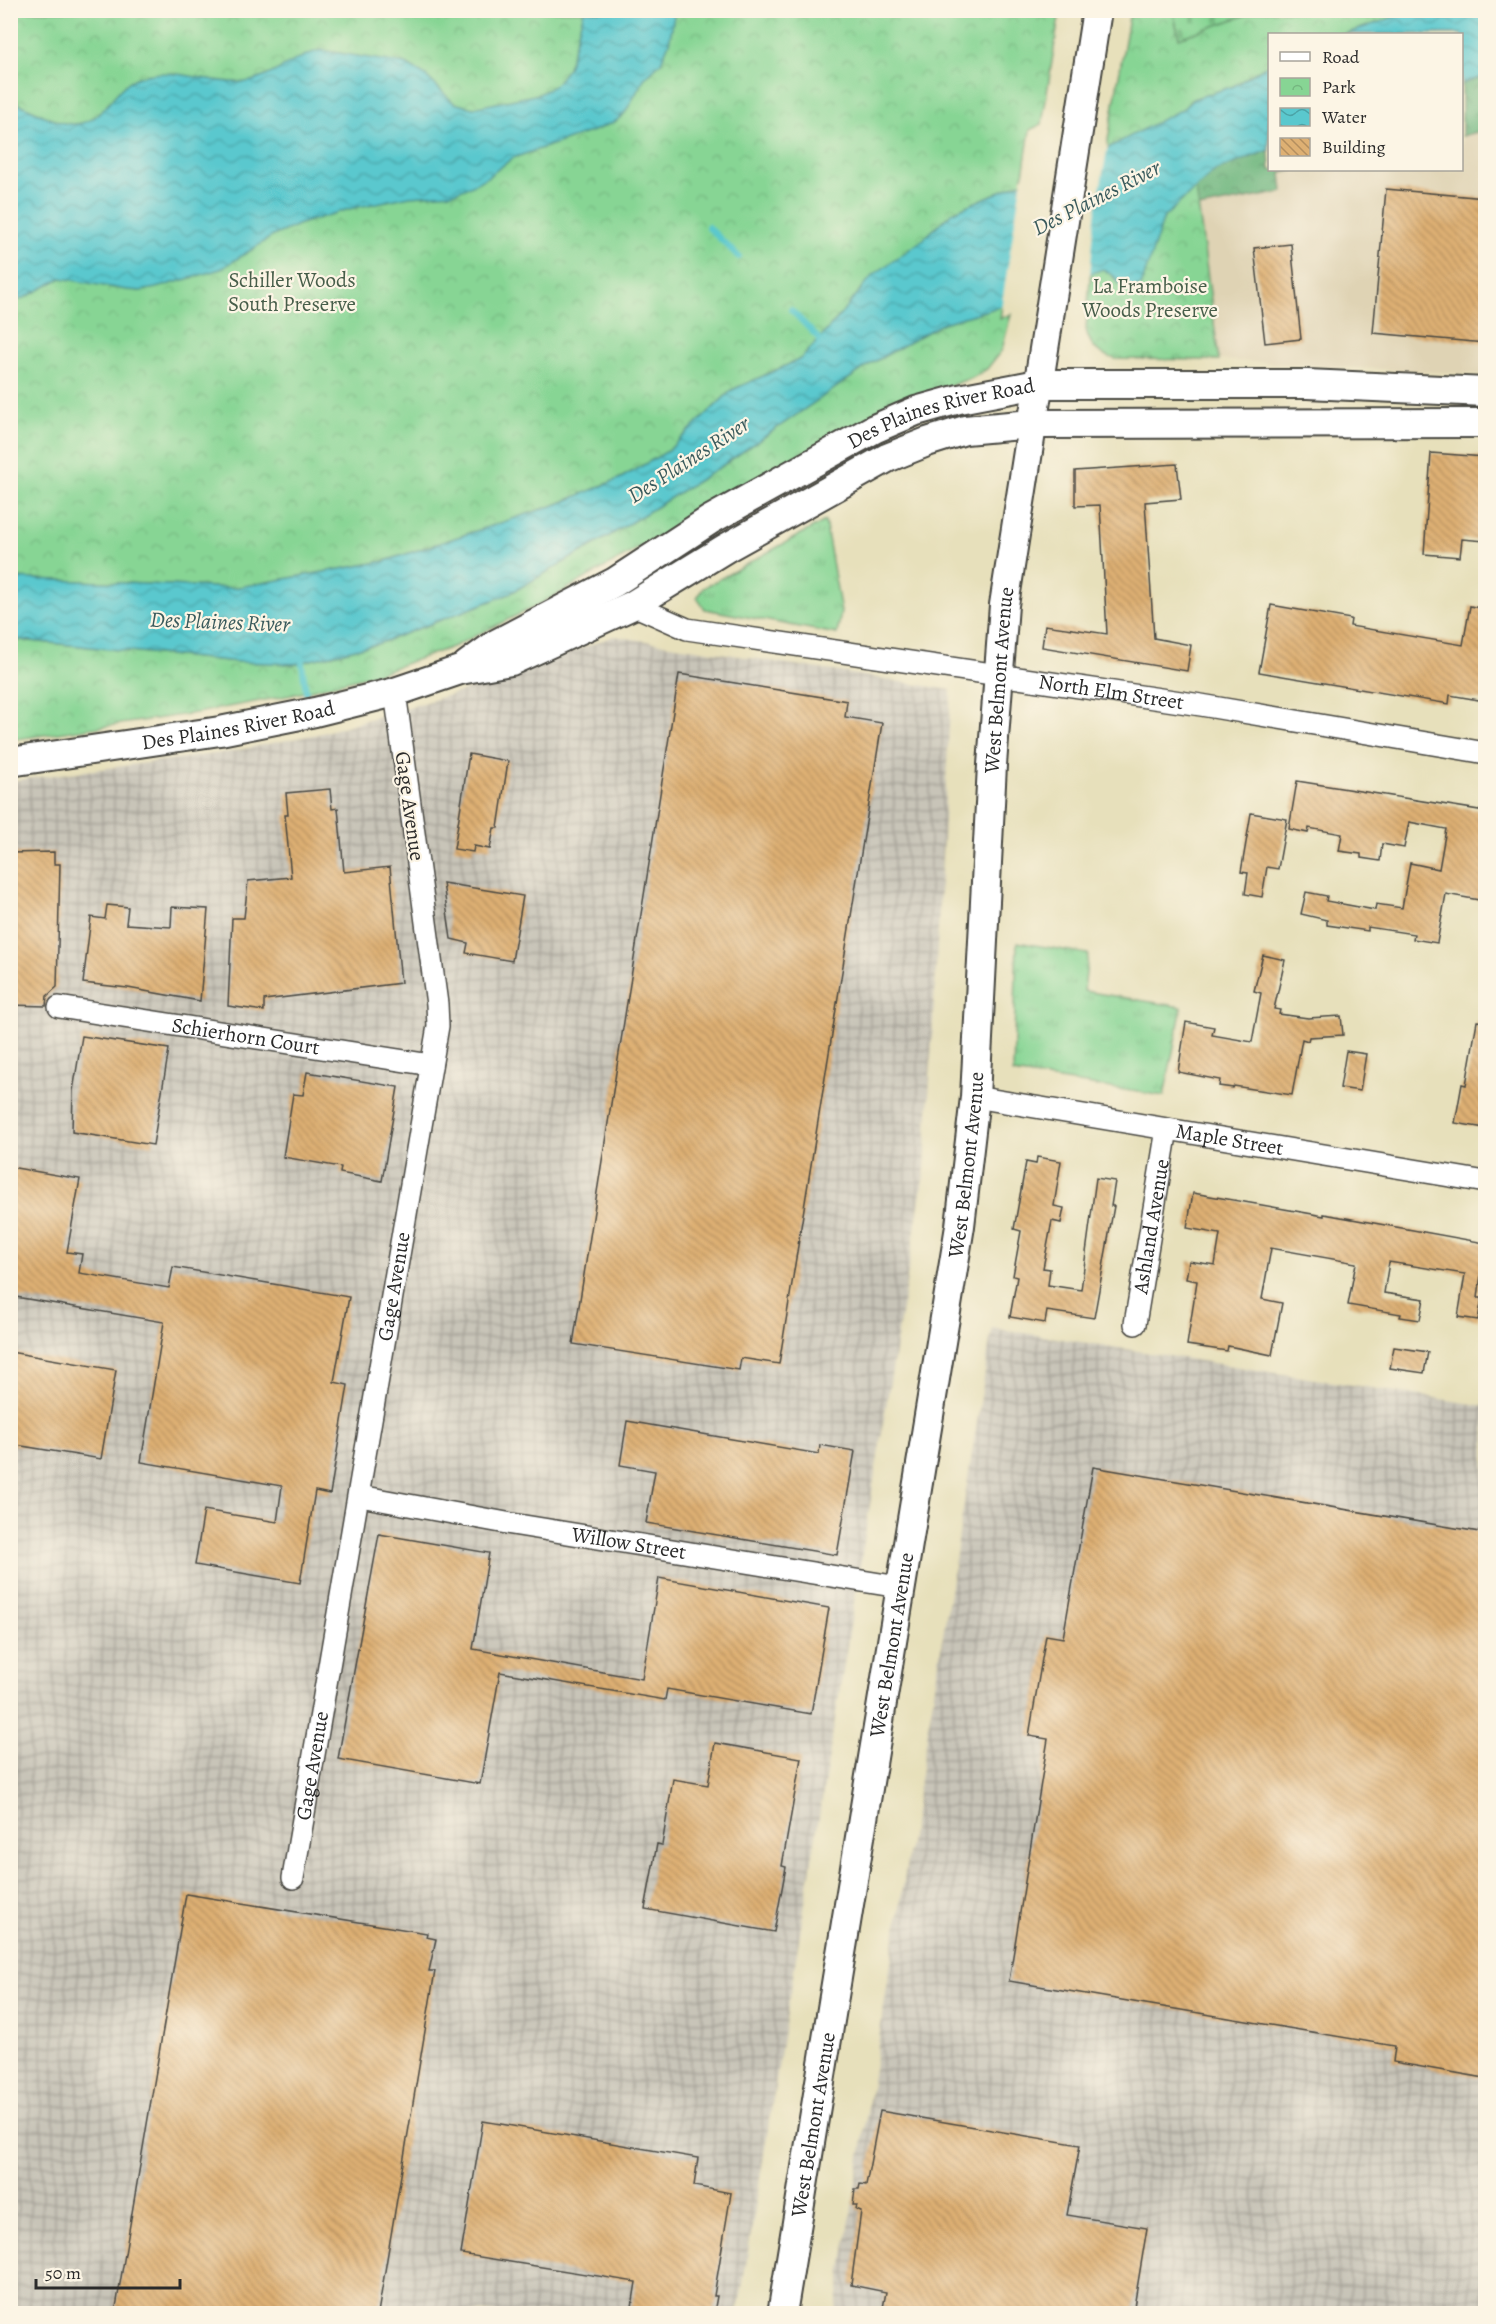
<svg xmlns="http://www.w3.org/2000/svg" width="1496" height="2324" font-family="Alegreya,serif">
<defs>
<pattern id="industrial-grid" width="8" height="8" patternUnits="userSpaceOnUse" patternTransform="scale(1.5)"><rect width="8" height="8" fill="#c8c4b8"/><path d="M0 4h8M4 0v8" fill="none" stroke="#a39f96"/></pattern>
<pattern id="grass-tufts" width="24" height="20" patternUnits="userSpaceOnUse" patternTransform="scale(1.5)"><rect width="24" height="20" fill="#87d594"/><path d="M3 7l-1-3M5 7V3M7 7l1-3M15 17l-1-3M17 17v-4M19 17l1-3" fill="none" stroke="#75b780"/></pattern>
<pattern id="forest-crowns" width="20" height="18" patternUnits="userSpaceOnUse" patternTransform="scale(1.5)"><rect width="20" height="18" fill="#6db67e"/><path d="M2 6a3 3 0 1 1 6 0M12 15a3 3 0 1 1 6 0" fill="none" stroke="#5a9467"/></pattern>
<pattern id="cemetery-stones" width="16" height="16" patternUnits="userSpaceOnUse" patternTransform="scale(1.5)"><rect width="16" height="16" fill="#87d594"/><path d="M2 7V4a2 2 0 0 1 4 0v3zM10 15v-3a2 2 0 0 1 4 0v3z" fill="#75b780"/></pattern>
<pattern id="park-crowns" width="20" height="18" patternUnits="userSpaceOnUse" patternTransform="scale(1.5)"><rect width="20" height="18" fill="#87d594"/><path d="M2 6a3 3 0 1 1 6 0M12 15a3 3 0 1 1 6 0" fill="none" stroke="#75b780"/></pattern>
<pattern id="water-waves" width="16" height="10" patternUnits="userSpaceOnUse" patternTransform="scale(1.5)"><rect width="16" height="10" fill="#5ac8ce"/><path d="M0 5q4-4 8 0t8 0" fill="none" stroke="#4ba3a7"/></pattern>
<pattern id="building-back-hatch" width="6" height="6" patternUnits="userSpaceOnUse" patternTransform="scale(1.5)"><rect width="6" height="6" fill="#deb073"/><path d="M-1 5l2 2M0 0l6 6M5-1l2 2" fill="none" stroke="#b48f5f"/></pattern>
</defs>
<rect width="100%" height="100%" fill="#fcf5e5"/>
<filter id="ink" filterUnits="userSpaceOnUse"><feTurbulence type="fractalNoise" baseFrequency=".0167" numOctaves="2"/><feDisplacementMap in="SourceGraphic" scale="12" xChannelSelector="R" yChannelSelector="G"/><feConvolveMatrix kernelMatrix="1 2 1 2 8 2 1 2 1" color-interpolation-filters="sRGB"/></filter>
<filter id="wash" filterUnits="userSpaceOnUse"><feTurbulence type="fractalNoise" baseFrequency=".008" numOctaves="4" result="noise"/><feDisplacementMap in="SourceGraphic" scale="24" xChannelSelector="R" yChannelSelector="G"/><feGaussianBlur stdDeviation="1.35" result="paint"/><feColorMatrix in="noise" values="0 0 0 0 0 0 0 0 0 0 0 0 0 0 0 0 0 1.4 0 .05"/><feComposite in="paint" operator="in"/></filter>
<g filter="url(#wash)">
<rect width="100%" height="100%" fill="#e7e0bb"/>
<polygon fill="#dfd3b4" points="1485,76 1485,375 1219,360 1196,189 1269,150 1270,170 1462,170 1462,84"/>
<g fill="url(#industrial-grid)">
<polygon points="614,636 951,690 925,1168 738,2313 11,2313 10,781 229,752 322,733 486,684"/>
<polygon points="992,1328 1485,1406 1485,2313 835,2314"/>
</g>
<g fill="url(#grass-tufts)" stroke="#598060" stroke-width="1.5">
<polygon points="825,521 841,612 837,634 705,609 697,598 703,588"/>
<polygon points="1017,942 1088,954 1084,991 1182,1007 1164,1096 1013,1073"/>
</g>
<g fill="url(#forest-crowns)" stroke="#4c7054" stroke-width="1.5">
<polygon points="1485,76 1485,130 1462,136 1462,84"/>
<polygon points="1269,150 1270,170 1294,170 1281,173 1283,192 1198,208 1202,235 1164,217 1215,171"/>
</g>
<polygon fill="url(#cemetery-stones)" stroke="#598060" stroke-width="1.5" points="1173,10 1258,11 1179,39"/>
<g fill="url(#park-crowns)" stroke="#598060" stroke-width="1.5">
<polygon points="11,11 1060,11 1042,124 1030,130 1022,182 953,212 837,319 801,359 732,390 668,451 621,478 558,504 385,561 234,588 11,578"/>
<path d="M1130,11H1173L1179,38L1258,11H1414L1345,34H1270L1269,64L1234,86L1193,99L1185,107L1219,360L1116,359C1099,355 1090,347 1086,329L1095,216Z"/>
<polygon points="1002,306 1000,319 1011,314 1002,350 987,369 974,377 907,401 766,476 542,603 455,646 379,673 292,695 196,713 11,740 10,639 238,662 295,664 380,643 509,594 609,536 717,469 872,363 943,323"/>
</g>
<g fill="url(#water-waves)" stroke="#427a7c" stroke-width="1.5">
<polygon points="1414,10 1485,11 1485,76 1462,84 1462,34 1345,34"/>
<path d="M584,11H675L669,43L661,62L644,79L625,113L616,121L596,130L513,158L486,178L470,186L452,193L410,196L349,209L300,224L273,236L221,269L156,288L141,291L126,290L61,278L26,297L11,303V102C32,106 53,125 75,124C106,122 112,88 136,78C171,64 209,85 245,82C272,79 294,56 321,50L406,64L426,76L454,103L473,108L539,94L554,86L568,68Z"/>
<polygon points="1269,64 1269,150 1215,171 1164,217 1141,286 1124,290 1113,276 1103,269 1002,306 943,323 872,363 717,469 609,536 509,594 380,643 295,664 238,662 11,639 11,578 234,588 385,561 558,504 621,478 668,451 732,390 801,359 837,319 872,276 921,241 953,212 1022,182 1108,148 1184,108 1193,99 1234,86"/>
</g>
<polygon fill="#e7e0bb" points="1108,145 1095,216 1090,275 1001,309 1022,178"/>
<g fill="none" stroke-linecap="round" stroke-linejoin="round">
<g stroke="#5ac8ce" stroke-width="6">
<polyline points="708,227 739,257"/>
<polyline points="791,310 824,344"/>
<polyline points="301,656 306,692"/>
</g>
</g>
<g id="blocks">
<g fill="url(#building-back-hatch)">
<polygon points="1386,189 1485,198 1485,343 1373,333"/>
<polygon points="1291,244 1301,339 1265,343 1254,248"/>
<polygon points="1431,453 1485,457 1485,541 1462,539 1460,557 1424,554"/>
<polygon points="1177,464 1181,499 1145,502 1154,638 1191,645 1187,671 1042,647 1045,625 1107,634 1100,505 1075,506 1075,471"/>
<polygon points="1271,605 1351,619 1350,626 1463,645 1470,606 1485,609 1485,701 1450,695 1449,704 1259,672"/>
<polygon points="679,674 847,701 845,717 882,723 779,1364 741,1358 739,1370 573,1344"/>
<polygon points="469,754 508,761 498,828 494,828 490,849 474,846 473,852 454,849"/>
<polygon points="1297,781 1485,811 1485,901 1446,894 1437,943 1413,939 1414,934 1368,927 1368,931 1327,925 1327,920 1301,914 1306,892 1327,896 1326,901 1375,910 1376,904 1402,908 1410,863 1439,869 1446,829 1409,822 1404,848 1382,844 1380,861 1361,858 1361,854 1339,851 1342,834 1309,828 1308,833 1289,829"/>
<polygon points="330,789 332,809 338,808 344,872 390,867 401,983 264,1000 264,1011 228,1006 232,918 244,918 248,881 291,877 285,815 288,815 286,793"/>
<polygon points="1251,813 1287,819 1278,869 1267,867 1262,897 1245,894 1248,873 1241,872"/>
<polygon points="54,852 54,864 60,864 57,987 47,996 46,1006 10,1005 10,853"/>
<polygon points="443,883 523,896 512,961 466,953 468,943 451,939"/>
<polygon points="107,905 128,907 126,924 171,927 172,907 208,909 200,1001 128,988 83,983 91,917 105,919"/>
<polygon points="1263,955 1285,960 1274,1009 1280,1010 1279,1014 1308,1018 1341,1016 1343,1035 1309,1037 1308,1041 1302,1039 1292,1095 1234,1086 1233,1088 1219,1086 1220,1080 1178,1072 1186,1022 1214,1027 1212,1035 1252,1042 1261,993 1254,991"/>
<polygon points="1477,1021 1485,1022 1485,1128 1455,1123 1462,1084 1466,1085"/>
<polygon points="82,1036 169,1049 153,1145 72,1132 73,1091"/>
<polygon points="1346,1051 1366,1054 1360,1091 1340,1088"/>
<polygon points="307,1072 398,1087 382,1181 340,1173 341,1167 283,1157 293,1094 303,1095"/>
<polygon points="1037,1157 1061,1161 1054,1206 1064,1208 1061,1223 1052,1221 1043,1268 1050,1269 1048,1285 1081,1290 1096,1178 1115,1181 1111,1206 1114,1206 1094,1318 1047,1311 1045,1323 1010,1317 1017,1277 1013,1276 1021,1231 1014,1229 1026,1162 1036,1164"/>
<polygon points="10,1167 80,1179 67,1252 82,1254 79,1273 169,1288 173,1267 349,1297 334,1382 348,1385 330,1494 315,1491 300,1583 195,1565 204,1510 277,1522 282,1486 141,1462 164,1322 10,1296"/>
<polygon points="1193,1193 1324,1216 1324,1214 1485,1243 1478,1298 1482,1298 1478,1320 1458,1317 1465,1274 1389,1262 1384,1293 1424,1299 1420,1320 1400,1317 1401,1314 1348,1305 1356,1263 1271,1248 1262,1299 1282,1303 1272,1355 1228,1346 1227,1351 1187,1345 1197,1281 1186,1279 1189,1261 1215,1265 1220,1234 1187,1228"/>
<polygon points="1394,1347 1428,1352 1424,1373 1390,1368"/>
<polygon points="10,1352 116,1370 101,1459 10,1444"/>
<polygon points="627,1421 819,1454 820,1445 855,1451 837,1555 646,1523 655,1471 620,1465"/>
<polygon points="1093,1467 1485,1533 1485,2078 1393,2062 1395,2046 1009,1981 1048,1739 1029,1736 1046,1635 1063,1638"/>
<polygon points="379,1534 489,1553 473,1649 642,1679 659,1578 829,1608 811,1714 667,1689 665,1700 500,1672 480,1784 338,1759"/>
<polygon points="715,1743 801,1758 782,1866 786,1867 774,1932 645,1909 657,1844 662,1845 673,1779 708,1785"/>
<polygon points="186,1894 427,1933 426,1937 436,1939 429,1971 435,1971 378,2313 115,2313"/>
<polygon points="880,2111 1080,2145 1067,2215 1147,2228 1133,2313 882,2313 886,2292 851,2285 861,2211 856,2209 857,2205 853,2205 855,2189 859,2189 860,2184 866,2185"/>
<polygon points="483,2121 698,2158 694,2186 731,2193 714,2296 717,2296 714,2313 631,2313 636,2282 461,2254"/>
</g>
</g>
</g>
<g filter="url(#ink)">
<use href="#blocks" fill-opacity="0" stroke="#474641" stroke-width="1.5"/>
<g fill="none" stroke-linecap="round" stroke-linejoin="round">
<defs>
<g id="street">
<path id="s1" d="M633,605L687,629L1201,705L1486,753"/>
<path id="s2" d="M59,1007L431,1065"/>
<path id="s3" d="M975,1097L1486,1182"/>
<path id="s4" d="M1135,1324L1167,1129"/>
<path id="s5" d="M360,1496L512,1524L899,1587"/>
<path id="s6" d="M293,1878L438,1026L437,1004L395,692"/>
</g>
<g id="secondary">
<path id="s7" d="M467,665L496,644L615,582L710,520L874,429L916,411L959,399L1038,384H1307L1486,392"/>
<path id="s8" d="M10,762L220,731L315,712L395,692L460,670L511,661L633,605L726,548L887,458L927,442L965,430L1032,424L1486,423"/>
<path id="s9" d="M782,2314L960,1226L975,1097L992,765L1004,605L1097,10"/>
</g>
</defs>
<use href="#street" stroke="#474641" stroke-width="24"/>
<use href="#secondary" stroke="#474641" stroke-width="32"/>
<use href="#street" stroke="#fff" stroke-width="21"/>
<use href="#secondary" stroke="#fff" stroke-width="28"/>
</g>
</g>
<g text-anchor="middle" stroke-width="4.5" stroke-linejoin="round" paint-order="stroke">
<g font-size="21" fill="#475e4a" stroke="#fcf5e5">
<text x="292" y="287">Schiller Woods<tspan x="292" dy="24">South Preserve</tspan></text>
<text x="1150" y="293">La Framboise<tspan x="1150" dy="24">Woods Preserve</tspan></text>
</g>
<g font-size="21" fill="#2b2b2b" stroke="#fcf5e5">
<text dy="7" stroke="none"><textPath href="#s7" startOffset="540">Des Plaines River Road</textPath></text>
<text dy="7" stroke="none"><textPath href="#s9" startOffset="1650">West Belmont Avenue</textPath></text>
<text dy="7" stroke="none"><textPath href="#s1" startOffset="488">North Elm Street</textPath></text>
<text dy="7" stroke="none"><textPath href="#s8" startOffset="231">Des Plaines River Road</textPath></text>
<text transform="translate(410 806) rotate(82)" y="7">Gage Avenue</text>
<text dy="7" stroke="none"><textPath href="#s2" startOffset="189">Schierhorn Court</textPath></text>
<text dy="7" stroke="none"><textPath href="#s3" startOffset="258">Maple Street</textPath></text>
<text dy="7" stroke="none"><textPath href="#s9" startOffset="1164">West Belmont Avenue</textPath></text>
<text dy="7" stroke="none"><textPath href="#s4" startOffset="99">Ashland Avenue</textPath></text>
<text dy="7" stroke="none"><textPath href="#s6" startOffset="600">Gage Avenue</textPath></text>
<text dy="7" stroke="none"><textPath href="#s5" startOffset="273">Willow Street</textPath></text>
<text dy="7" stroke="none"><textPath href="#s9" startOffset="678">West Belmont Avenue</textPath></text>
<text dy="7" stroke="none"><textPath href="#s6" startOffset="114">Gage Avenue</textPath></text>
<text dy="7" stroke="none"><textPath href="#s9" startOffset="192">West Belmont Avenue</textPath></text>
</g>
<g font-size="22" font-style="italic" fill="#395a5c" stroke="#fcf5e5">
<text transform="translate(1096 197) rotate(-27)" y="8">Des Plaines River</text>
<text transform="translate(688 459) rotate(-33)" y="8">Des Plaines River</text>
<text transform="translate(220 621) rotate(2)" y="8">Des Plaines River</text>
</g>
</g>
<rect width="1496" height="2324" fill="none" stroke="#fcf5e5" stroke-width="36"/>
<rect x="1268" y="33" width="195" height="138" fill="#fcf5e5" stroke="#a8a49b" stroke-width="1.5"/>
<rect x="1280" y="52" width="30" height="9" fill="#ffffff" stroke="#a8a49b" stroke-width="1.5"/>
<text x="1322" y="63" font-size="18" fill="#2b2b2b">Road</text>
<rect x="1280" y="78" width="30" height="18" fill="url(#park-crowns)" stroke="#a8a49b" stroke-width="1.5"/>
<text x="1322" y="93" font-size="18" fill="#2b2b2b">Park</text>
<rect x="1280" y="108" width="30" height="18" fill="url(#water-waves)" stroke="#a8a49b" stroke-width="1.5"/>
<text x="1322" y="123" font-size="18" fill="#2b2b2b">Water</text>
<rect x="1280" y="138" width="30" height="18" fill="url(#building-back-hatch)" stroke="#a8a49b" stroke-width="1.5"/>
<text x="1322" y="153" font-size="18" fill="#2b2b2b">Building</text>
<path d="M36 2279v9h144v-9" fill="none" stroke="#2b2b2b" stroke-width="3"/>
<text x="45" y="2279" font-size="18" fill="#2b2b2b" stroke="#fcf5e5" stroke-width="4.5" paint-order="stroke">50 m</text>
</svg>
